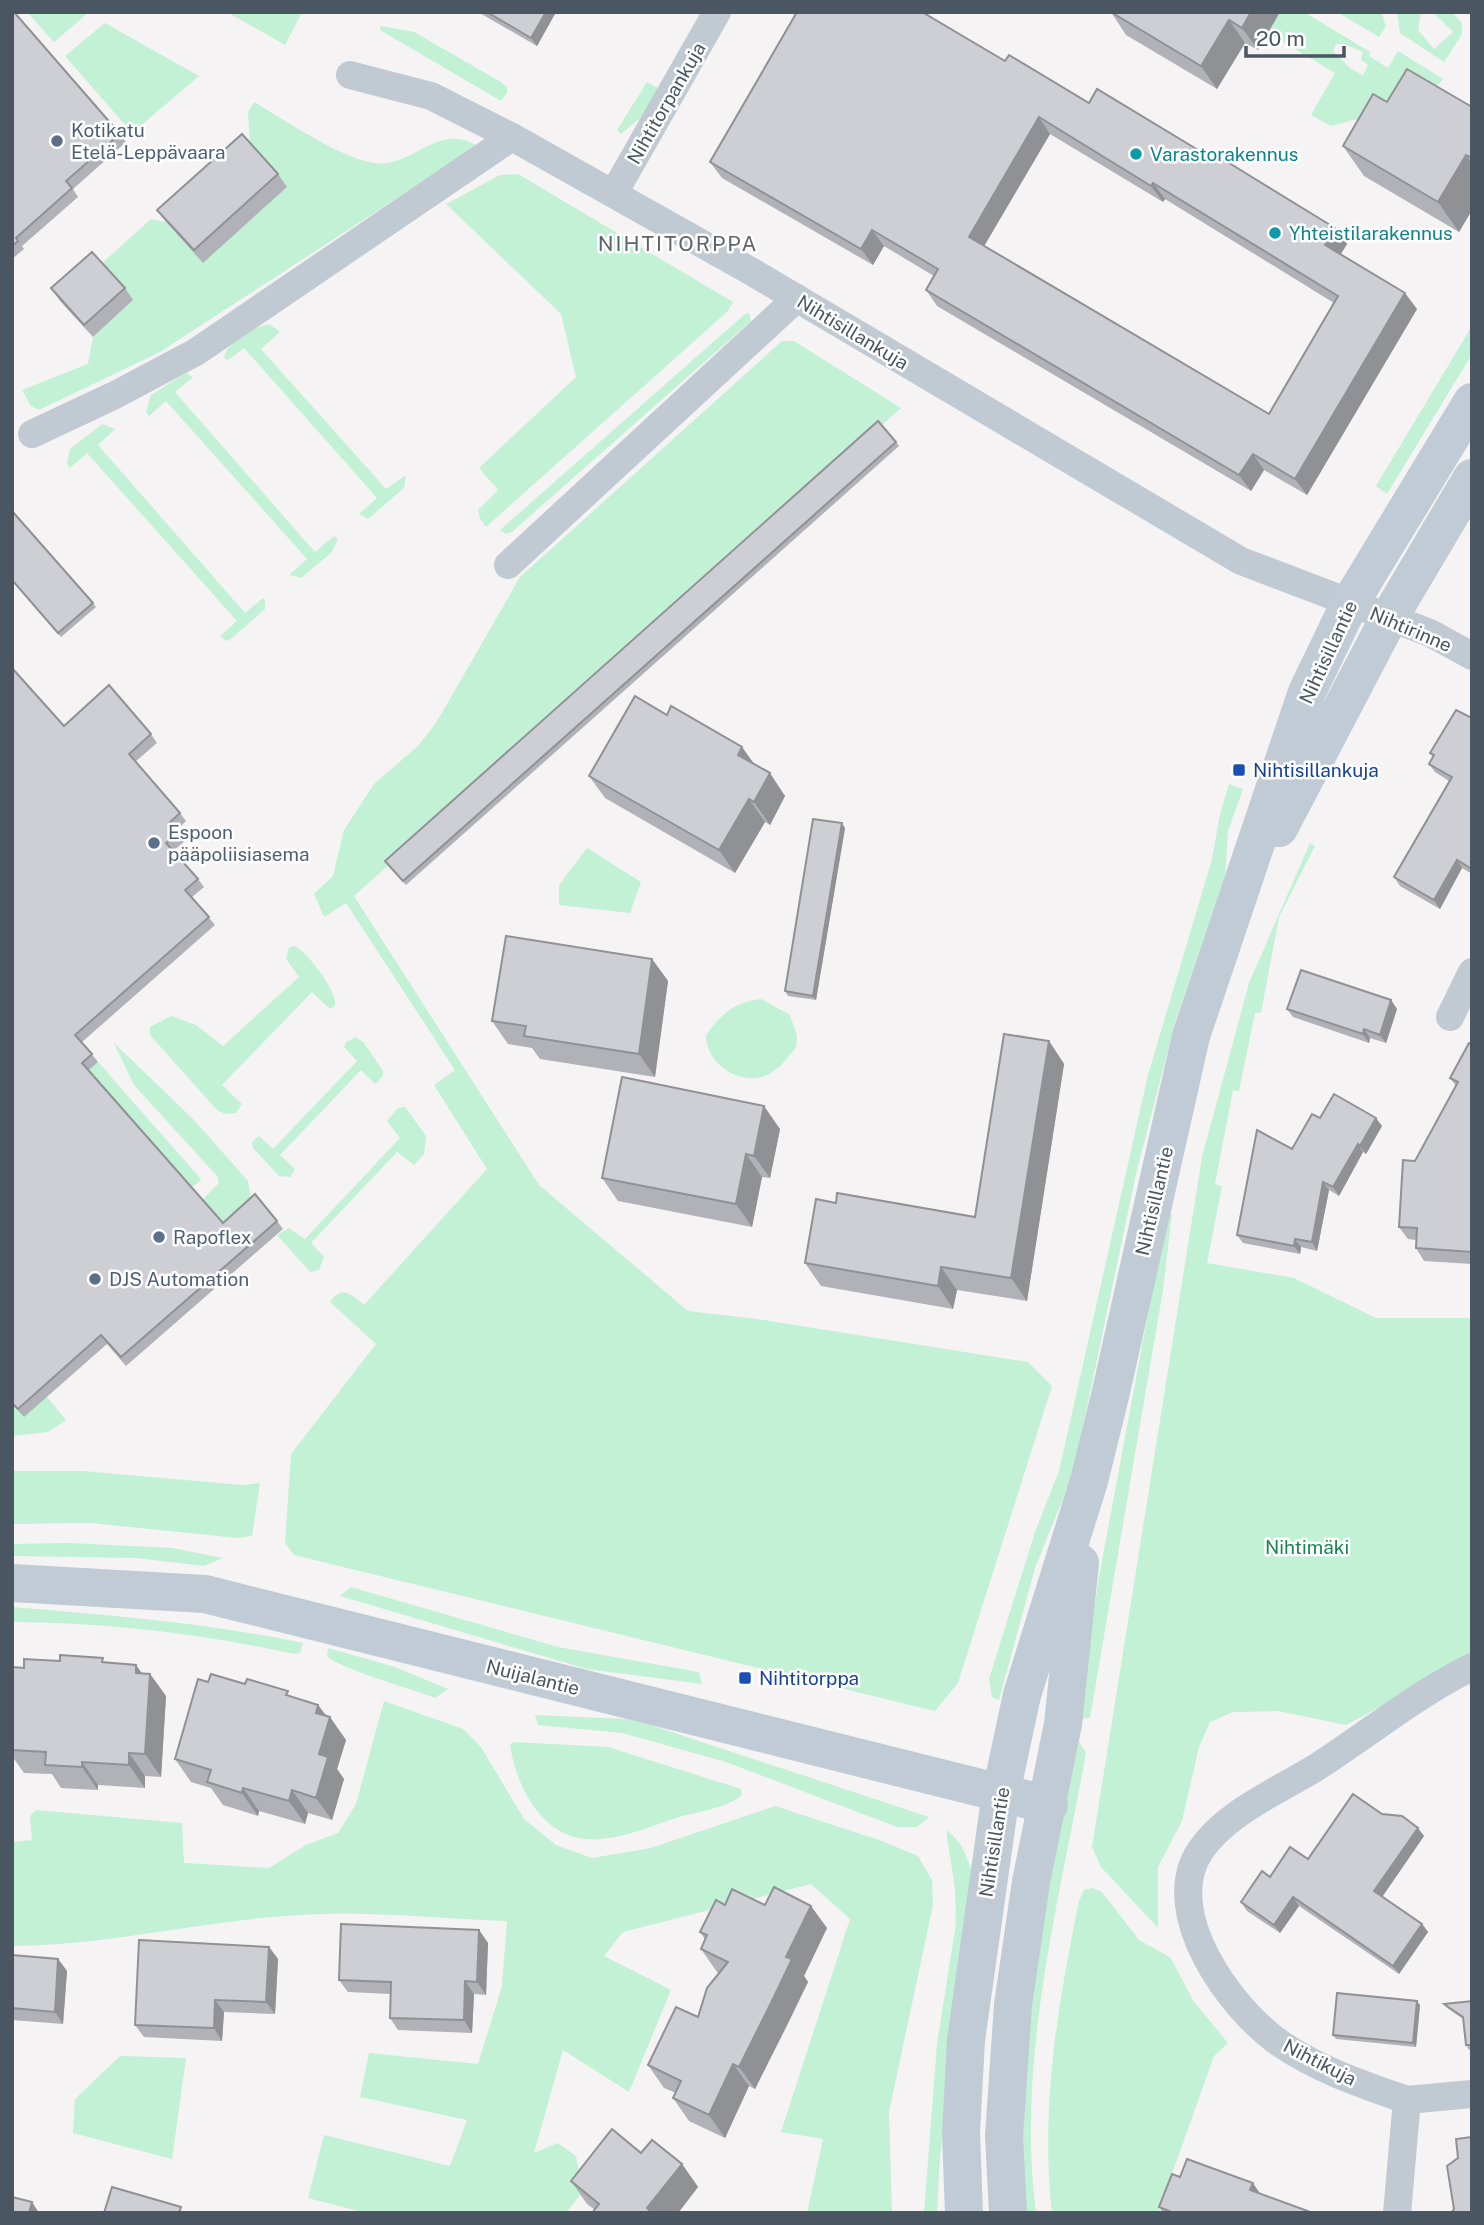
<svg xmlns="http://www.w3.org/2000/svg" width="1484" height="2225" font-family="'Public Sans',sans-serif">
<rect width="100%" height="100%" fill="#f5f3f3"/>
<g fill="#c3f1d5" fill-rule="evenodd">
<polygon points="27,12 86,12 88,13 54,42"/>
<polygon points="227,12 302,12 285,45"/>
<path d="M1280,12H1304L1370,52L1369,56L1388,68L1398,51L1443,79C1427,104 1360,118 1331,126L1311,115L1335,73L1268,33ZM1336,44H1344L1363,52L1361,60L1368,65L1363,75L1351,69L1333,51Z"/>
<polygon points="1337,12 1381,12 1386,26 1379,37"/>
<polygon points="1397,12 1421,12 1418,30 1434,49 1453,32 1433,12 1452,12 1462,23 1462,34 1444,62 1400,33"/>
<polygon points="105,23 199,76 132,133 65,56"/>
<polygon points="381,26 414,32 501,82 507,87 507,93 501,101 380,30"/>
<polygon points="647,82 660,89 645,114 621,134 617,130"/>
<path d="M254,102C285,120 341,159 375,163C412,168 439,121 477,146L160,352L39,410L31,406L22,390L88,364L93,337L133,300L101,264L151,219L166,222L203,263L250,146L248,112Z"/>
<polygon points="518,174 733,302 728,311 486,527 480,518 478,510 498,490 479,468 576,377 561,314 446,204 500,175"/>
<polygon points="749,313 751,321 513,531 506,534 500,530 745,314"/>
<path d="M269,324L280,332L261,349L386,489L406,475L404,488L368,519L359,514L377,498L244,348L228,360L224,358C227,342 254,327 269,324Z"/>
<polygon points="1472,326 1472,354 1387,494 1376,486"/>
<path d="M782,341H794L901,408L354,896L539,1185L688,1311L757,1319L1028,1362L1052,1386L958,1683L935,1711L294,1555L285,1543L291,1454L376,1344L330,1302C342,1285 351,1294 364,1305L487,1169L434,1085L455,1070L346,903L324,917L314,894L333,876L344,830L374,784L418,746L436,723L520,577Z"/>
<polygon points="186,373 193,377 175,392 315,552 334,536 338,540 331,553 301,578 289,575 307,559 166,401 149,416 146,412 151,395"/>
<polygon points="102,424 115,429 98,445 245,613 263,598 265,601 265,609 231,639 226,641 220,636 237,621 87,453 70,468 67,463 70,449"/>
<polygon points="1229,784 1243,789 1228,831 1225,877 1176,1019 1136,1174 1073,1474 1035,1568 999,1700 992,1697 989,1679 1035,1532 1059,1471 1148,1075 1212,859 1220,814"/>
<polygon points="1310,843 1315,846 1279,917 1261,1013 1255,1013 1239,1091 1233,1090 1215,1184 1222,1186 1207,1263 1294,1278 1376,1318 1472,1318 1472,1658 1346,1725 1278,1711 1233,1712 1210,1722 1199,1747 1182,1821 1158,1867 1158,1928 1101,1867 1092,1847 1202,1157 1249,983"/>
<polygon points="587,848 641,882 630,913 559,905 559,885"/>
<path d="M294,946C306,950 338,992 335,1005L330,1009L312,992L222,1085L242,1104L236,1113L225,1114L217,1110L150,1035V1027L171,1016L196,1025L223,1046L299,977L286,959L289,948Z"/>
<path d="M761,999L790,1015L797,1036L796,1047C789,1057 780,1068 769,1074C742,1088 706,1065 706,1035C721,1014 735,1002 761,999Z"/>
<polygon points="356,1037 364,1043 383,1071 383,1076 375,1084 361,1070 280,1155 295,1169 290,1177 279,1176 253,1148 252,1142 259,1136 273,1149 357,1061 344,1047 346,1042"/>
<polygon points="114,1043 194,1120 248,1181 253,1210 228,1231 202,1200 219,1183 217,1176 134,1085"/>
<polygon points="98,1062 200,1178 201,1180 191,1188 88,1071"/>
<polygon points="405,1107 426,1136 424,1154 414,1165 397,1152 311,1243 324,1257 319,1270 310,1272 277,1235 289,1228 305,1239 400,1138 387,1121 398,1108"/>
<polygon points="1167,1212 1172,1214 1163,1290 1090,1718 1078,1719 1099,1577"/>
<polygon points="47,1397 66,1420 48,1432 12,1436 12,1404"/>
<polygon points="12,1471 83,1471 242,1485 260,1483 252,1536 237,1538 91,1523 12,1524"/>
<polygon points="69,1543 172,1548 223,1558 204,1566 136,1558 12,1556 12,1544"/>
<polygon points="351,1587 558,1647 699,1672 702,1684 587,1669 340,1596"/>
<path d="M12,1607C110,1615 207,1623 303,1643L300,1653L294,1654C202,1634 106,1622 12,1622Z"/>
<path d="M328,1648L395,1667L448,1689L435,1698C410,1688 342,1670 327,1656Z"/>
<path d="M384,1701L463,1729L481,1747L524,1819L556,1845L592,1858L651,1848L775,1806L882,1841L918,1856L932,1880L933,1905L889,2112L892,2213H807L823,2139L781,2132L850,1919L811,1884L623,1932L604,1956L671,1990L629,2092L563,2050L534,2153L558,2143L576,2156L583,2191L566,2213H366L308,2198L324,2135L450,2166L467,2120L360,2097L369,2053L478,2064L502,1986L507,1921C447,1919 385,1912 325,1914C220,1916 117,1945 12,1946V1842L32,1840L30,1816L36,1810L182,1823L184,1863L269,1868L306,1845L338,1833L356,1804Z"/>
<polygon points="535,1715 626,1719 648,1724 929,1817 917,1827 897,1827 726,1762 622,1733 538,1725"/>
<path d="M1079,1741L1086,1753C1059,1903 1016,2060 1036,2213H1023L1020,2183L1026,1991Z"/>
<path d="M514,1742L608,1747L741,1789L742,1795C728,1808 695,1812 676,1818C649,1827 615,1842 586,1839C541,1836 516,1785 510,1745Z"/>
<path d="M946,1830C962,1841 967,1857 973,1875L940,2158L937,2213H924L937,2044L956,1923L955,1889Z"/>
<path d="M1092,1888L1102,1892L1139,1940L1170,1957L1194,2002L1228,2043L1214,2056L1158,2213H1052C1040,2108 1058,2003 1079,1901L1084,1890Z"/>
<polygon points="120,2056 186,2058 172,2159 73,2133 75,2099"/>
</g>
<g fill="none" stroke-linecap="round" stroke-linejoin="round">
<g stroke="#c1cad2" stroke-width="28">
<polyline points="350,75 431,96 512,137 754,273 1241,561 1430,633 1472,656"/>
<polyline points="614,193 717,12"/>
<polyline points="32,434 115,395 196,352 512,137"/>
<polyline points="508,565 797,298"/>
<polyline points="1450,1017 1472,972"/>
<polyline points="1407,2100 1472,2094"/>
<path d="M1397,2213L1407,2100C1364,2085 1319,2070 1281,2044C1230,2009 1160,1912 1200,1851C1227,1811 1281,1790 1320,1765C1371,1732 1417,1694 1472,1667"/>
</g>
<g stroke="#c1cbd6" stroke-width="38">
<polyline points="1279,828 1389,618 1472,478"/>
<polyline points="12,1583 205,1594 1049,1805"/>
<polyline points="964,2213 961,2133 966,2040 1001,1793 1022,1695 1089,1481 1110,1396 1191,1036 1307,692 1350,603 1472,402"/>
<polyline points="1008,2213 1004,2136 1013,2005 1031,1882 1063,1724 1080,1563"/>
</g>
</g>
<g fill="#b0b2b7" fill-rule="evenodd">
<polygon points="12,12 120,134 126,142 73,189 78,197 22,246 24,249 12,259"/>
<polygon points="478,12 556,12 537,46"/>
<polygon points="1111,12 1280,12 1258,50 1245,43 1217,89 1126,35"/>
<path d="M1005,61L1089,103L1218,162L1335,228L1347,244L1340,255L1417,309L1307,495L1264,470L1251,491L937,306L926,290L934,276L884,246L873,265L722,178L710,162ZM1050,134L1163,202L1165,199L1334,303L1269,414L984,246Z"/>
<polygon points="1387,102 1472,107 1472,210 1459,232 1364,176 1343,146"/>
<polygon points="278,174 287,187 203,263 166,222 157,210"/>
<polygon points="51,288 125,288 133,300 93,337 60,301"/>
<polygon points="896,442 899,446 406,885 388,865 385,861"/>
<polygon points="12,511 96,607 61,637 12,581"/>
<polygon points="12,668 64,726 151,734 157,743 135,762 180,813 186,821 176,831 184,842 173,851 198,879 204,887 192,897 215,925 82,1042 98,1062 89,1070 223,1223 277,1221 283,1229 126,1366 107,1344 24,1417 12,1404"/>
<polygon points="667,715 742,747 755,765 785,796 770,825 765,822 735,873 605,798 589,776"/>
<polygon points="1472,718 1472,874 1462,868 1440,909 1400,886 1394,877 1449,781 1435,772 1429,764 1433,757 1430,753"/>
<polygon points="845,828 816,1000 788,996 785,991"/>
<polygon points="652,959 668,981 655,1077 540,1059 532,1048 508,1044 492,1021"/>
<polygon points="1391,1000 1397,1009 1386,1043 1370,1038 1369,1043 1293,1017 1287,1009"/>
<polygon points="1049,1041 1064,1064 1027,1301 957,1290 953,1309 821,1286 805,1263 836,1203 975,1217"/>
<polygon points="1472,1044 1472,1264 1424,1261 1416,1248 1416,1240 1408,1239 1399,1227 1415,1161 1456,1086 1450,1078"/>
<polygon points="1320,1118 1382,1126 1366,1154 1363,1152 1339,1196 1329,1190 1317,1251 1301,1247 1300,1254 1243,1243 1237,1235 1292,1149"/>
<polygon points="780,1129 770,1178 762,1177 752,1227 618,1201 602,1178"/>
<polygon points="106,1663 142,1673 150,1674 166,1696 161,1777 145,1776 145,1788 98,1785 98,1790 61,1788 52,1774 24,1773 12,1756 12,1679 24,1668"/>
<polygon points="292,1697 318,1705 346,1740 337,1769 344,1779 332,1820 308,1813 305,1824 259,1811 258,1816 223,1805 211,1788 191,1782 175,1759"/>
<polygon points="1382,1814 1424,1836 1382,1897 1422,1924 1428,1932 1399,1974 1299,1906 1280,1933 1247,1911 1241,1902 1270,1877 1308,1859"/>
<polygon points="725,1905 765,1905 827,1928 804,1976 808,1982 787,2026 755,2089 749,2086 725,2138 689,2121 673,2098 676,2093 664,2088 648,2065 698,2017 719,1973 717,1972 701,1949 705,1939 700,1932"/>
<polygon points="479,1930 488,1943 486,1995 474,1994 472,2033 398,2030 390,2018 391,1994 348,1992 339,1980"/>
<polygon points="269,1947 278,1959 275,2014 224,2012 222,2041 144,2037 135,2025"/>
<polygon points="12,1955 58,1959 67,1971 63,2024 12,2020"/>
<polygon points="1472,2001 1472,2049 1469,2050 1466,2045 1463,2019 1447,2008 1444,2004"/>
<polygon points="1420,2005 1416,2047 1336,2039 1333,2035"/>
<polygon points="641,2153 682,2164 698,2187 678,2213 592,2213 595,2210 587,2204 571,2181"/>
<polygon points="1180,2177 1259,2192 1258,2193 1313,2213 1163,2213 1159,2207"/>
</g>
<g fill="#909195">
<polygon points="546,12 556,12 537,46 531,38"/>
<polygon points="1251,12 1280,12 1258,50 1242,28"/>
<polygon points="1229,20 1245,43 1217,89 1201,66"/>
<polygon points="1039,117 1050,134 980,253 969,237"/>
<polygon points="1466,155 1472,164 1472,210 1459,232 1438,202"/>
<polygon points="1153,183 1165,199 1163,202 1151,186"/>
<polygon points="1335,228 1347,244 1336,262 1325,245"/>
<polygon points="872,230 884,246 873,265 861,249"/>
<polygon points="1405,293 1417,309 1307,495 1295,479"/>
<polygon points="1253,454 1264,470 1251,491 1239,475"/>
<polygon points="742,747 758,770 738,755"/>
<polygon points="770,773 785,796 770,825 754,802"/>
<polygon points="749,799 765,822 735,873 719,850"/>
<polygon points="842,823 845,828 816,1000 813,996"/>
<polygon points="1457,860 1462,868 1440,909 1434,900"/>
<polygon points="652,959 668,981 655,1077 639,1054"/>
<polygon points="1391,1000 1397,1009 1386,1043 1380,1035"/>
<polygon points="1364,1029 1370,1038 1369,1043 1363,1034"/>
<polygon points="1049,1041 1064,1064 1027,1301 1011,1278"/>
<polygon points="764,1106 780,1129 770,1178 754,1156"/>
<polygon points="1376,1118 1382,1126 1366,1154 1360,1146"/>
<polygon points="1358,1144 1363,1152 1339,1196 1333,1187"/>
<polygon points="746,1154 762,1177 752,1227 736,1204"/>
<polygon points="1323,1182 1329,1190 1317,1251 1312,1242"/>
<polygon points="1295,1239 1301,1247 1300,1254 1294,1246"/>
<polygon points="941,1267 957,1290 953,1309 938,1286"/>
<polygon points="136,1665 149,1683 150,1674 166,1696 161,1777 145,1754 136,1673"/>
<polygon points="318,1705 329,1720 330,1717 346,1740 337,1769 344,1779 332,1820 316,1798 316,1713"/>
<polygon points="129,1753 145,1776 145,1788 129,1765"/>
<polygon points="82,1762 98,1785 98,1790 82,1767"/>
<polygon points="243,1788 259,1811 258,1816 242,1793"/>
<polygon points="292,1790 308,1813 305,1824 289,1801"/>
<polygon points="1418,1828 1424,1836 1380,1900 1374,1891"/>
<polygon points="1293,1897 1299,1906 1280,1933 1274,1925"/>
<polygon points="811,1906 827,1928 804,1976 808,1982 755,2089 739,2067 786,1957"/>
<polygon points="1422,1924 1428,1932 1399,1974 1393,1966"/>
<polygon points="479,1930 488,1943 486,1995 477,1982"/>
<polygon points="269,1947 278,1959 275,2014 266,2002"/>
<polygon points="58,1959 67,1971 63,2024 55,2012"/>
<polygon points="465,1981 474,1994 472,2033 464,2020"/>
<polygon points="215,2000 224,2012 222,2041 214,2028"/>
<polygon points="1417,2001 1420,2005 1416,2047 1413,2043"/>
<polygon points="733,2064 749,2086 725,2138 709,2115"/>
<polygon points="682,2164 698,2187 678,2213 650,2213 647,2208"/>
<polygon points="1253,2183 1259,2192 1256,2199 1250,2190"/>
<polygon points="32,2202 39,2213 29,2213"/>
</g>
<g fill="#cdcfd5" stroke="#909195" stroke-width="2" fill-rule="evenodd">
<polygon points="12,12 14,12 120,134 66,181 72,188 16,238 18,241 12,246"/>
<polygon points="487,12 546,12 531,38"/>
<path d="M797,12H922L1005,61L1009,55L1089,103L1097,89L1218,162L1221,158L1335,228L1325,245L1405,293L1295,479L1253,454L1239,475L926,290L938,269L872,230L861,249L710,162ZM1039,117L1151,186L1153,183L1338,296L1269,414L969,237Z"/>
<polygon points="1111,12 1251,12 1242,28 1229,20 1201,66"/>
<polygon points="1407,69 1472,107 1472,158 1466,155 1438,202 1343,146 1373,94 1387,102"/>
<polygon points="242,134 278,174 194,250 157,210"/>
<polygon points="92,252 125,288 84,325 51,288"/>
<polygon points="878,421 896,442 403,881 385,861"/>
<polygon points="12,511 93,603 58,633 12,580"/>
<polygon points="12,668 64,726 109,685 151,734 129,754 180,813 169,823 178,833 166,843 198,879 185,890 209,917 75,1035 92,1054 82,1063 223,1223 255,1194 277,1221 121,1357 101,1335 18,1409 12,1403"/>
<polygon points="635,696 667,715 671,706 742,747 738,755 770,773 754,802 749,799 719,850 589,776"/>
<polygon points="1456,710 1472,718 1472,865 1470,868 1457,860 1434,900 1394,877 1452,777 1429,764 1434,755 1430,753"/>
<polygon points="813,819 842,823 813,996 785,991"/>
<polygon points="506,936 652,959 639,1054 524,1036 526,1026 492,1021"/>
<polygon points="1301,970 1391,1000 1380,1035 1364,1029 1363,1034 1287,1009"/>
<polygon points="1004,1034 1049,1041 1011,1278 941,1267 938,1286 805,1263 816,1199 836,1203 837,1193 975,1217"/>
<polygon points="1469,1043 1472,1044 1472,1252 1416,1248 1417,1228 1399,1227 1403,1160 1415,1161 1458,1082 1450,1078"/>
<polygon points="622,1077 764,1106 754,1156 746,1154 736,1204 602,1178"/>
<polygon points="1334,1094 1376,1118 1360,1146 1358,1144 1333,1187 1323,1182 1312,1242 1295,1239 1294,1246 1237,1235 1257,1130 1292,1149 1312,1114 1320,1118"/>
<polygon points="60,1655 103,1658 102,1662 136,1665 136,1673 150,1674 145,1754 129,1753 129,1765 82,1762 82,1767 45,1765 46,1752 12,1750 13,1667 24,1668 24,1659 60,1661"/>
<polygon points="211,1674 245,1684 247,1679 288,1691 286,1695 318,1705 316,1713 330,1717 319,1754 328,1757 316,1798 292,1790 289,1801 243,1788 242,1793 207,1782 211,1770 175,1759 198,1679 208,1682"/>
<polygon points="1353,1794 1382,1814 1402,1816 1418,1828 1374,1891 1422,1924 1393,1966 1293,1897 1274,1925 1241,1902 1262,1871 1270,1877 1290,1847 1308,1859"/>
<polygon points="774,1887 811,1906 786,1957 792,1959 771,2003 739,2067 733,2064 709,2115 673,2098 681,2081 648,2065 676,2007 698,2017 707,1988 728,1962 701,1949 707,1935 700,1932 716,1900 725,1905 732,1889 765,1905"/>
<polygon points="341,1924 479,1930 477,1982 465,1981 464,2020 390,2018 391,1982 339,1980"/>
<polygon points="139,1940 269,1947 266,2002 215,2000 214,2028 135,2025"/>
<polygon points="12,1955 58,1959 55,2012 12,2008"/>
<polygon points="1337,1993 1417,2001 1413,2043 1333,2035"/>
<polygon points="1472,2001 1472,2045 1466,2045 1463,2017 1444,2004"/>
<polygon points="612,2129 641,2153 652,2140 682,2164 647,2208 651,2212 650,2213 592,2213 599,2204 571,2181"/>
<polygon points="1472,2137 1472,2213 1451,2213 1454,2209 1447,2166 1458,2158 1456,2139"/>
<polygon points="1187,2159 1253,2183 1250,2190 1313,2213 1174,2213 1159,2207 1172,2174 1180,2177"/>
<polygon points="112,2187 181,2207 179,2213 104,2213"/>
<polygon points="12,2197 32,2202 29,2213 12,2213"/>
</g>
<g fill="#5c6f8a" stroke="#fff" stroke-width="2.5">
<circle cx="57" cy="141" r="7"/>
<circle cx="154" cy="843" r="7"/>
<circle cx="159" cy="1237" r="7"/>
<circle cx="95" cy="1279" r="7"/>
</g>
<g fill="#0f9aa8" stroke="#fff" stroke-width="2.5">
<circle cx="1136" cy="154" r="7"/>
<circle cx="1275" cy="233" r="7"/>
</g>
<g fill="#1a4fb4" stroke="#fff" stroke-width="2.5">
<rect x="1232" y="763" width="14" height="14" rx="3.5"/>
<rect x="738" y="1671" width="14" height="14" rx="3.5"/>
</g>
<g text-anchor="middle" stroke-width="5" stroke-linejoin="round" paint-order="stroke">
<g font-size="19" fill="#4a5661" stroke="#fff">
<text transform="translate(666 103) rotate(-60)" y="7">Nihtitorpankuja</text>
<text transform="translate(853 332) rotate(31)" y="7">Nihtisillankuja</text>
<text transform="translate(1411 629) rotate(23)" y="7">Nihtirinne</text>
<text transform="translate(1328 652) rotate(-65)" y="7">Nihtisillantie</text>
<text transform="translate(1154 1201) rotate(-77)" y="7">Nihtisillantie</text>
<text transform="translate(533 1677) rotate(14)" y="7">Nuijalantie</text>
<text transform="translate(994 1842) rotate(-81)" y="7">Nihtisillantie</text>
<text transform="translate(1320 2062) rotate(27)" y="7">Nihtikuja</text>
</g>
<g font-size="19" fill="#4e5e75" stroke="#fff" text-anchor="start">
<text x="71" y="137">Kotikatu<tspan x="71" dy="22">Etelä-Leppävaara</tspan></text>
<text x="168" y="839">Espoon<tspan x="168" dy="22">pääpoliisiasema</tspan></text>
<text x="173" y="1244">Rapoflex</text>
<text x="109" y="1286">DJS Automation</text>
</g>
<g font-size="19" fill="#0d838f" stroke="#fff" text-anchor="start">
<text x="1150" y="161">Varastorakennus</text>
<text x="1289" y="240">Yhteistilarakennus</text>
</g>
<g font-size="19" fill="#164399" stroke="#fff" text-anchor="start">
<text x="1253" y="777">Nihtisillankuja</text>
<text x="759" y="1685">Nihtitorppa</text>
</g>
<g font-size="19" fill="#17864f" stroke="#fff">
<text x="1307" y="1554">Nihtimäki</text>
</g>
<g font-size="21" letter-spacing="2" fill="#5f6368" stroke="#fff">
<text x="678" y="251">NIHTITORPPA</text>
</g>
</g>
<rect width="1484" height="2225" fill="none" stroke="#4a5661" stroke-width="28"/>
<path d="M1246 46v10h98v-10" fill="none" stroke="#4a5661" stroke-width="3.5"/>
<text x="1256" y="46" font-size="21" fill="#4a5661" stroke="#ffffff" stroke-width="5" paint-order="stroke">20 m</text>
</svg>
